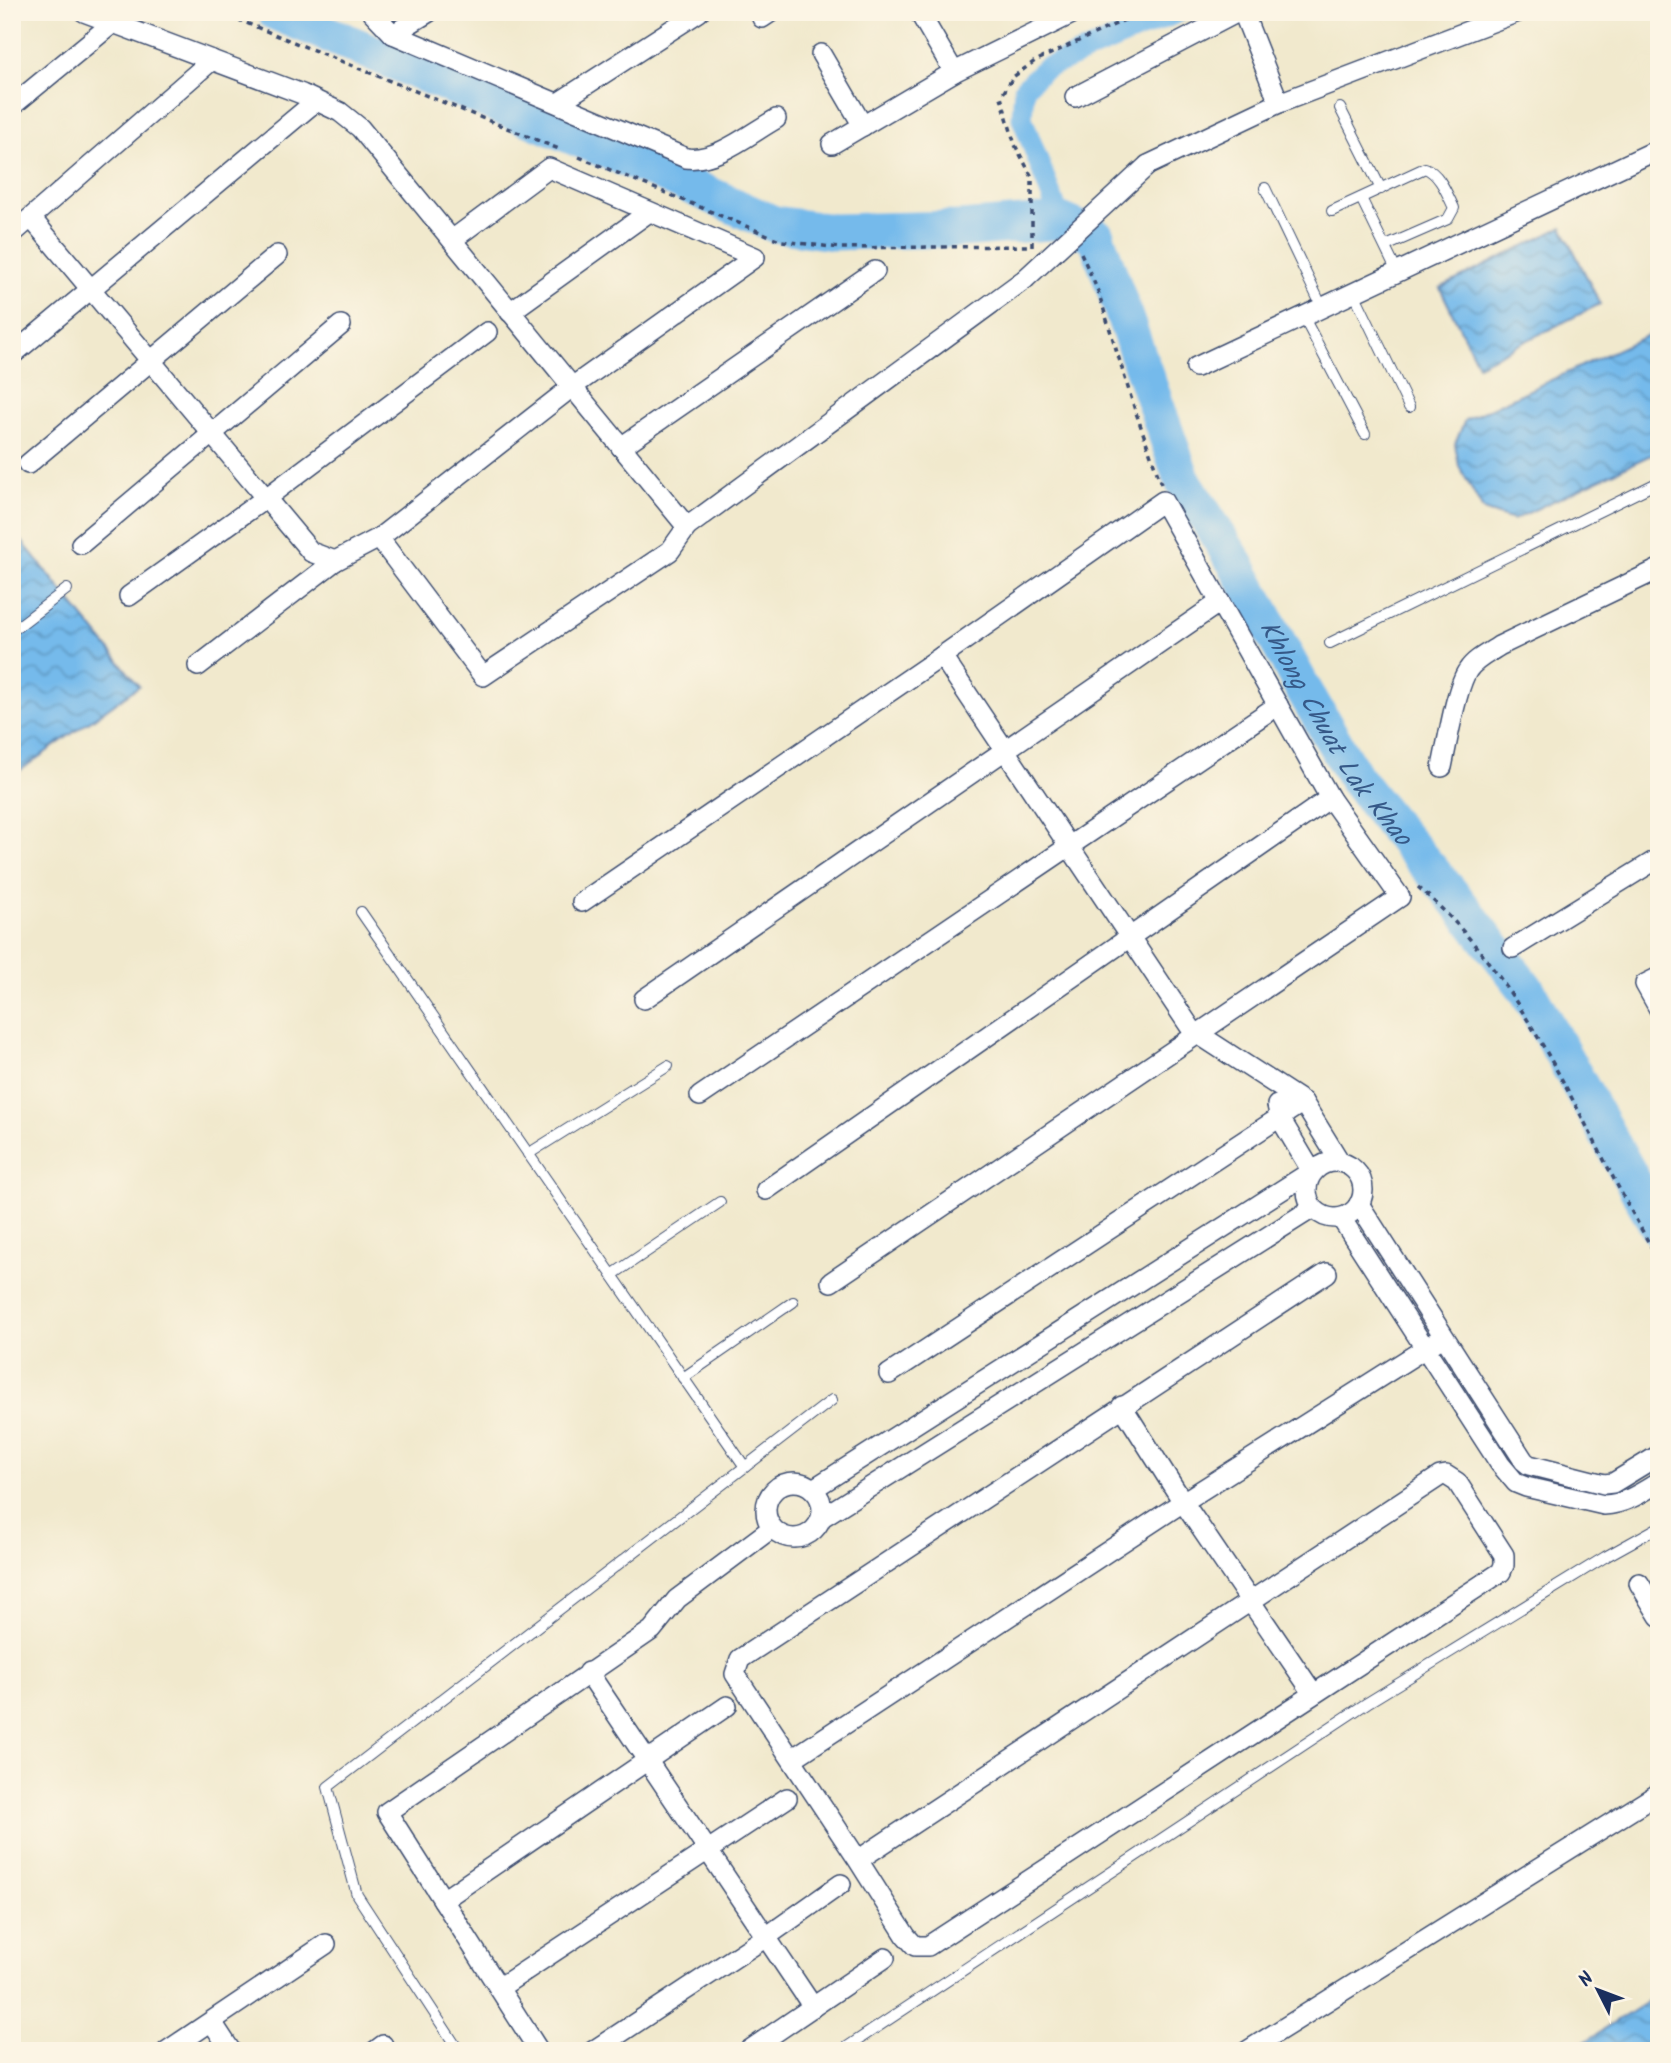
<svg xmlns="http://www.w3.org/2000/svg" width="1671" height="2063" font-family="Kalam,sans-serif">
<defs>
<pattern id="water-waves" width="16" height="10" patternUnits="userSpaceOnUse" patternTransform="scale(1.75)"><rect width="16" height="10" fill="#75baeb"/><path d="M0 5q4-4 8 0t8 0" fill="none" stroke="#5f98c2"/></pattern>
</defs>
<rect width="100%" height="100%" fill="#fcf5e5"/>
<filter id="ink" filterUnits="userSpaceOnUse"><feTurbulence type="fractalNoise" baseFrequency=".0143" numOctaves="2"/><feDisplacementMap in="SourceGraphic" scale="14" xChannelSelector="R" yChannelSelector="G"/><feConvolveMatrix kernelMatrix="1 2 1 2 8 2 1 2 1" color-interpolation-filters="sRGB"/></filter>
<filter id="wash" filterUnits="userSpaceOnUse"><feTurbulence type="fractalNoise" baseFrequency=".00686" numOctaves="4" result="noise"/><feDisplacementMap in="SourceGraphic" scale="28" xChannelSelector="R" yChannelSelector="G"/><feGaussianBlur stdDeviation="1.57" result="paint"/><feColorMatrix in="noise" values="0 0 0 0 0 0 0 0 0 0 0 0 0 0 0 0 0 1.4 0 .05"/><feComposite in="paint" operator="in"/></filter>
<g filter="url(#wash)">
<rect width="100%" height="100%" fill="#f1e9cd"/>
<g fill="url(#water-waves)" stroke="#4874a4" stroke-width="2">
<polygon points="1562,227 1600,304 1478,365 1440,288"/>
<polygon points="1659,330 1659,451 1513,520 1483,510 1459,466 1455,444 1465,420"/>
<polygon points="12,529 139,686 12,776"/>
<polygon points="1659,1994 1659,2051 1571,2051"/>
</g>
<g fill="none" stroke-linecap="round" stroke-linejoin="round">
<polyline stroke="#75baeb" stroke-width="21" points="1061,221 1022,118 1024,88 1044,69 1179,12"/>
<path stroke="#75baeb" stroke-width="37" id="s1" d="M275,12L670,177L774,224L833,232L961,229L1061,221L1096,236L1182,479L1236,564L1301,685L1355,778L1395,828L1454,897L1527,990L1659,1228"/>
</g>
</g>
<g filter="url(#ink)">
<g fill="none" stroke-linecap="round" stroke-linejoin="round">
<defs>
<g id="service">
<polyline points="1340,108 1381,189"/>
<polyline points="1265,188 1322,307"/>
<polyline points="1361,198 1397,272"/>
<path d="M1332,211L1425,168C1440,174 1447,194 1454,208L1448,219L1386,246"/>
<polyline points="1354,293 1409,407"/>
<polyline points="1303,316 1365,434"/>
<polyline points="12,631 67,589"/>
<polyline points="1330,643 1659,482"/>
<polyline points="361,912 745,1467"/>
<polyline points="528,1154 668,1066"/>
<polyline points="612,1275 720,1202"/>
<polyline points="683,1378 793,1302"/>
<polyline points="459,2051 357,1895 328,1787 832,1400"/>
<polyline points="841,2051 1367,1703 1605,1557 1659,1527"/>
</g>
<g id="minor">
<polyline points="84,12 302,94 340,112 360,128 687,527 1025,279"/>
<path d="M372,12L393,34L686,158C717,162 749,134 776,119"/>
<polyline points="919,12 954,72"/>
<polyline points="1243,12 1279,103"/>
<polyline points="762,18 771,12"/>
<polyline points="393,34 429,12"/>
<polyline points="821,54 863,126"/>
<polyline points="1075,97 1238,12"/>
<polyline points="558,103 699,12"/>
<polyline points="12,106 113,23"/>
<polyline points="832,144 954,72 1076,12"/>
<polyline points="1148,165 1279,103 1518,12"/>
<polyline points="32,219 311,552 335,561 379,538 483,676 670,551 687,527"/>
<polyline points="12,234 212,60"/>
<polyline points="510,312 649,212"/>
<polyline points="12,355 316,101"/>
<polyline points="1196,367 1659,149"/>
<polyline points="621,447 875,271"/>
<polyline points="28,464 277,255"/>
<polyline points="379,538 572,387 755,257 549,168 452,240"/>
<polyline points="81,544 341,325"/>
<polyline points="129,596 266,498 487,332"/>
<polyline points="942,656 1192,1030 1303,1102 1340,1162"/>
<polyline points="198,666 335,561"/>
<path d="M1442,767C1447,745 1456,686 1468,670C1475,659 1489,653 1499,646L1659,569"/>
<polyline points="582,902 942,656 1163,501 1330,798 1400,897 831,1282"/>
<polyline points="1513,948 1659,858"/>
<polyline points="1659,977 1645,984 1659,1009"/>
<polyline points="644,999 1220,602"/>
<polyline points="700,1096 1278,705"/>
<polyline points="1277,1105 1280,1118 1312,1172"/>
<circle cx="1335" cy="1190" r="28"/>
<polyline points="766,1190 1330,798"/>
<polyline points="1359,1204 1524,1461 1529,1465 1604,1484 1613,1483 1659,1455"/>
<path d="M1341,1218L1500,1464L1516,1483L1526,1487L1604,1505C1625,1504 1641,1493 1659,1482"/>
<polyline points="889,1374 1303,1102"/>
<polyline points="1122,1406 1183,1502 1313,1693"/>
<circle cx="794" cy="1510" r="28"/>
<polyline points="813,1489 1318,1167"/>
<polyline points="821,1518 1313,1208"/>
<polyline points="1639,1583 1659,1616"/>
<polyline points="588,1672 813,2007"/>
<polyline points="792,1759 1183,1502 1443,1337"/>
<polyline points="858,1860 1440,1476 1446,1475 1457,1482 1504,1555 1504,1565 1501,1572 928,1946 915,1946 906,1936 858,1860 735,1674 740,1659 1327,1273"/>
<polyline points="443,1900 727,1706"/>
<polyline points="499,1988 787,1798"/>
<polyline points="212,2022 231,2051"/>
<polyline points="167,2051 326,1944"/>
<polyline points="375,2051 383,2045"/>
<polyline points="539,2051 387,1812 652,1630 677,1599 772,1528"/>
<polyline points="593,2051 766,1937 841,1884"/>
<polyline points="748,2051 885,1958"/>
<polyline points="1247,2051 1659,1793"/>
</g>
</defs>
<use href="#service" stroke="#3b4b6f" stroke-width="12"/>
<use href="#minor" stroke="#3b4b6f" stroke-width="22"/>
<g stroke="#3b4b6f" stroke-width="3.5" stroke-dasharray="5 5" stroke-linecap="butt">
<polyline points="219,12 559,149"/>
<polyline points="579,157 782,241 840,248 1030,246"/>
<polyline points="1032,246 1032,177 1015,145 1001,97 1013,77 1035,61 1142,12"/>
<polyline points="1081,253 1098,291 1134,407 1161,484"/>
<path d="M1418,887C1499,955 1550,1056 1598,1148C1617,1186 1638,1223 1659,1261"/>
</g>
<use href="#service" stroke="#fff" stroke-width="10"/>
<use href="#minor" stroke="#fff" stroke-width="19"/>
<defs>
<polyline id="minor-bridge" points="1025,279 1148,165"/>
</defs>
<use href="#minor-bridge" stroke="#3b4b6f" stroke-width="22" stroke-linecap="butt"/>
<use href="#minor-bridge" stroke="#fff" stroke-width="19"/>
</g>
</g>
<g text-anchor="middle" stroke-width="5" stroke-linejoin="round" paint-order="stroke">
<g font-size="26" font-style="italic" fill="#365988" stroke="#fcf5e5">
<text dy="9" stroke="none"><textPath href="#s1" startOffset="1423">Khlong Chuat Lak Khao</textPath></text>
</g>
</g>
<rect width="1671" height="2063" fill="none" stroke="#fcf5e5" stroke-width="42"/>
<g transform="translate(1598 1990) rotate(312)" stroke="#fcf5e5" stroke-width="5" paint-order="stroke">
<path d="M0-5L12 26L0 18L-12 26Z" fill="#1b2f5e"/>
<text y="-10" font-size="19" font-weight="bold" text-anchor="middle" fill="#1b2f5e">N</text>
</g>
</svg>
